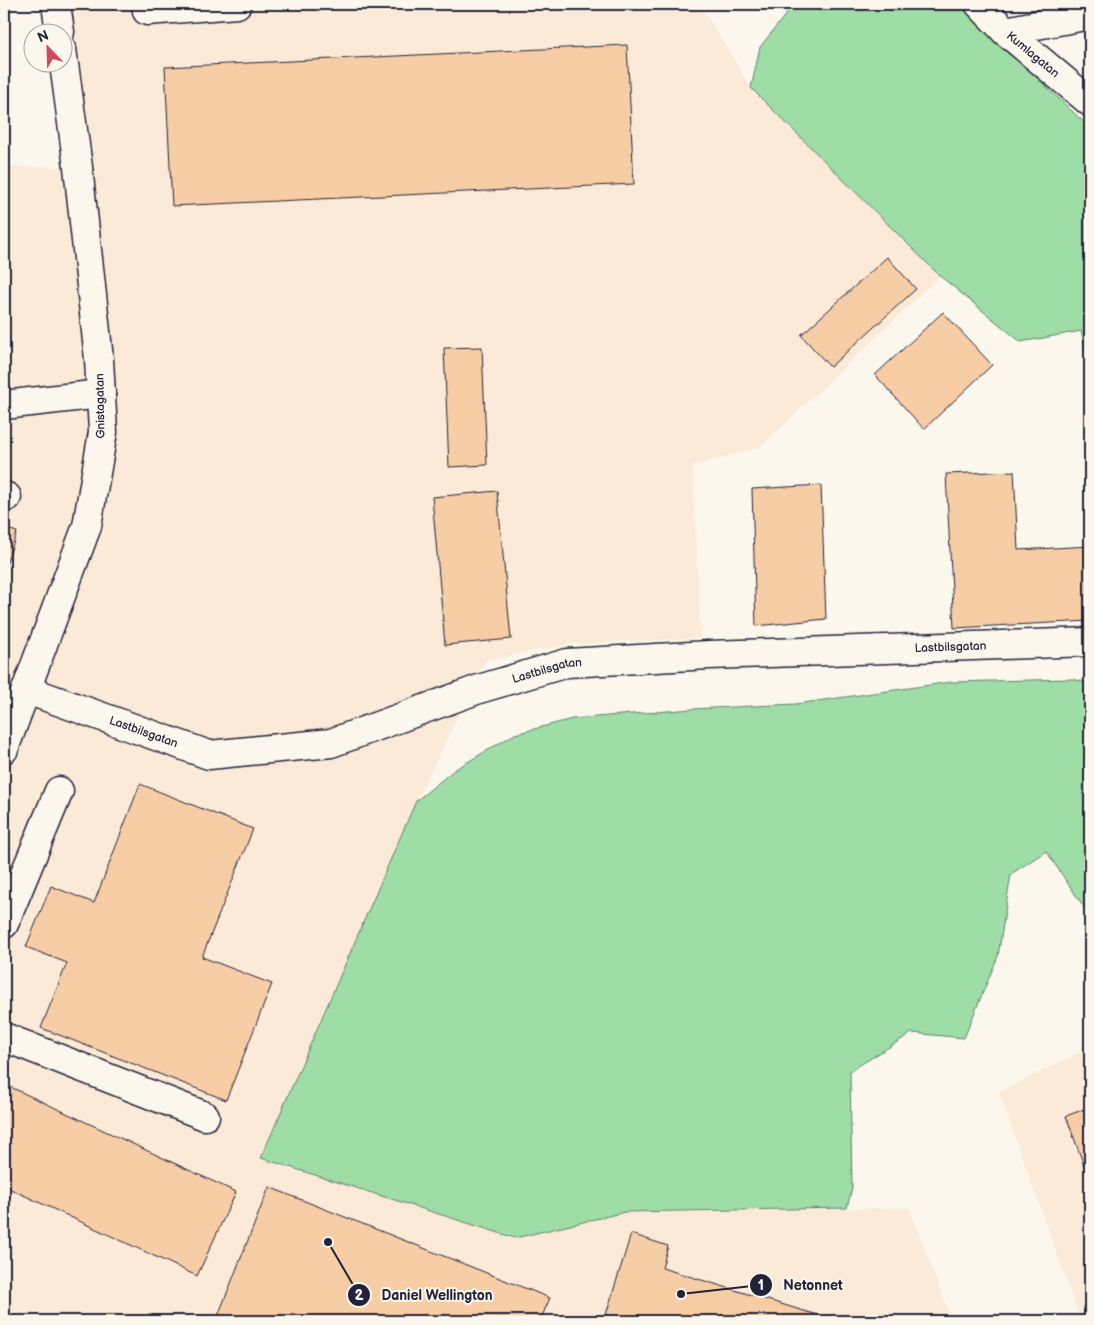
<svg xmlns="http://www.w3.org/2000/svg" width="1094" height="1325" font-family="'Balsamiq Sans',sans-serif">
<rect width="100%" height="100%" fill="#fbf7ec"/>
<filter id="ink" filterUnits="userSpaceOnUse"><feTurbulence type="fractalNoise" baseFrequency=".02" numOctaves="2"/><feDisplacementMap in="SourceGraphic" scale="10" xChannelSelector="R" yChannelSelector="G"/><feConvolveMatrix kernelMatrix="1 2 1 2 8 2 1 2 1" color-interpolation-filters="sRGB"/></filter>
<g filter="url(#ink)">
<g fill="#faead7">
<polygon points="56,4 700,4 751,88 940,276 760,447 693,466 700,638 572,644 486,660 416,801 261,1158 515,1238 625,1212 909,1208 952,1321 4,1321 4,167 78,167"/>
<polygon points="1090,1048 1090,1321 1081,1321 999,1092"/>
</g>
<g fill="#9edda6" stroke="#608070">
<polygon points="794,4 959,4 1090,128 1090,367 1081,331 1021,342 940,276 751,88 760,47"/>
<polygon points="1072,679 1090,683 1090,916 1046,851 1011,874 998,956 964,1038 912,1033 850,1071 852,1188 847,1208 625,1212 515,1238 261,1158 416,801 454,770 515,734 572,719 692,709 796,704 951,682"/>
</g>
<g fill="#f7cda6" stroke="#22223b">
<polygon points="627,45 634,184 172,206 165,67"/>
<polygon points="887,257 916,289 830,367 801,335"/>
<polygon points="943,312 992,365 924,429 875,375"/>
<polygon points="482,347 487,465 449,467 444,348"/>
<polygon points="1014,471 1018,550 1090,546 1090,621 954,628 946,474"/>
<polygon points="821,485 826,619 756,626 752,489"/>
<polygon points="497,491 511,639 445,645 432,497"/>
<polygon points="4,528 17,532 4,571"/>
<polygon points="140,784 253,829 202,957 272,984 226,1100 41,1028 67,963 26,947 51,886 94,903"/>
<polygon points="4,1084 236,1192 197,1276 4,1186"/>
<polygon points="1090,1107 1090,1182 1066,1116"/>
<polygon points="269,1187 550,1298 540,1321 216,1321"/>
<polygon points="631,1234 668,1246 662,1268 837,1321 604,1321"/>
</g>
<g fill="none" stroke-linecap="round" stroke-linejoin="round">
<defs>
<g id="minor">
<polyline points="56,4 60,32"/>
<polyline points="146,4 147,11 237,4"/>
<path id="s1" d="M979,4L1005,31L1090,102"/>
<polyline points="1005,31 1090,15"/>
<polyline points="4,405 101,394"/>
<polyline points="4,496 7,497"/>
<path id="s2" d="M27,690L209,755L331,743L479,689L567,663L709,655L1090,642"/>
<polyline points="4,749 87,526 103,432 99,359 78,167 62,49"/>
<polyline points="4,924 59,791"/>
<polyline points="4,1037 205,1116"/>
</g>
</defs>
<use href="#minor" stroke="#22223b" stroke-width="31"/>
<use href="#minor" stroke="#fbf7ec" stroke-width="28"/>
</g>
</g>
<g text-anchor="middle" stroke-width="4" stroke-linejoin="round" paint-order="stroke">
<g font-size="12" fill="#22223b" stroke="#fbf7ec">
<text dy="4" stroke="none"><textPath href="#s1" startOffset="74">Kumlagatan</textPath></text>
<text transform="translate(100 406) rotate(-91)" y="4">Gnistagatan</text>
<text dy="4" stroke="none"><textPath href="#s2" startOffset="949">Lastbilsgatan</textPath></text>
<text dy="4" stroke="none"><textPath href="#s2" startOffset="544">Lastbilsgatan</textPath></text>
<text dy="4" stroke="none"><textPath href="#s2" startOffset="124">Lastbilsgatan</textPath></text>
</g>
</g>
<path fill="none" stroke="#22223b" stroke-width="2" d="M681 1294L761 1285M328 1242L359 1295"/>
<g fill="#22223b" stroke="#fbf7ec" stroke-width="2">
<circle cx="681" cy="1294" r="5"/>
<circle cx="328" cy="1242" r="5"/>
<circle cx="761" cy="1285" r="12"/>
<circle cx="359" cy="1295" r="12"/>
</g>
<g font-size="15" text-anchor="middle" font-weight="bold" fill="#fff">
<text x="761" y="1290">1</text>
<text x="359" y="1300">2</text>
</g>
<g font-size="14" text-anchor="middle" font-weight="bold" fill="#22223b" stroke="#fbf7ec" stroke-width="4" stroke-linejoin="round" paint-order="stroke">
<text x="813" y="1290">Netonnet</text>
<text x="437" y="1300">Daniel Wellington</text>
</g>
<rect width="1094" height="1325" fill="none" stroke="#fbf7ec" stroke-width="20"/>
<rect x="10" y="10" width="1074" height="1305" fill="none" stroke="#22223b" stroke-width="2" filter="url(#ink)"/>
<g transform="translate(48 48) rotate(337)"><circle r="24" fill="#fbf7ec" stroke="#a4a2a5"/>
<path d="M0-4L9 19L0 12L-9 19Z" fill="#d1495b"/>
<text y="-8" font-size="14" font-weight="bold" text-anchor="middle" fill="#22223b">N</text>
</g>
</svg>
